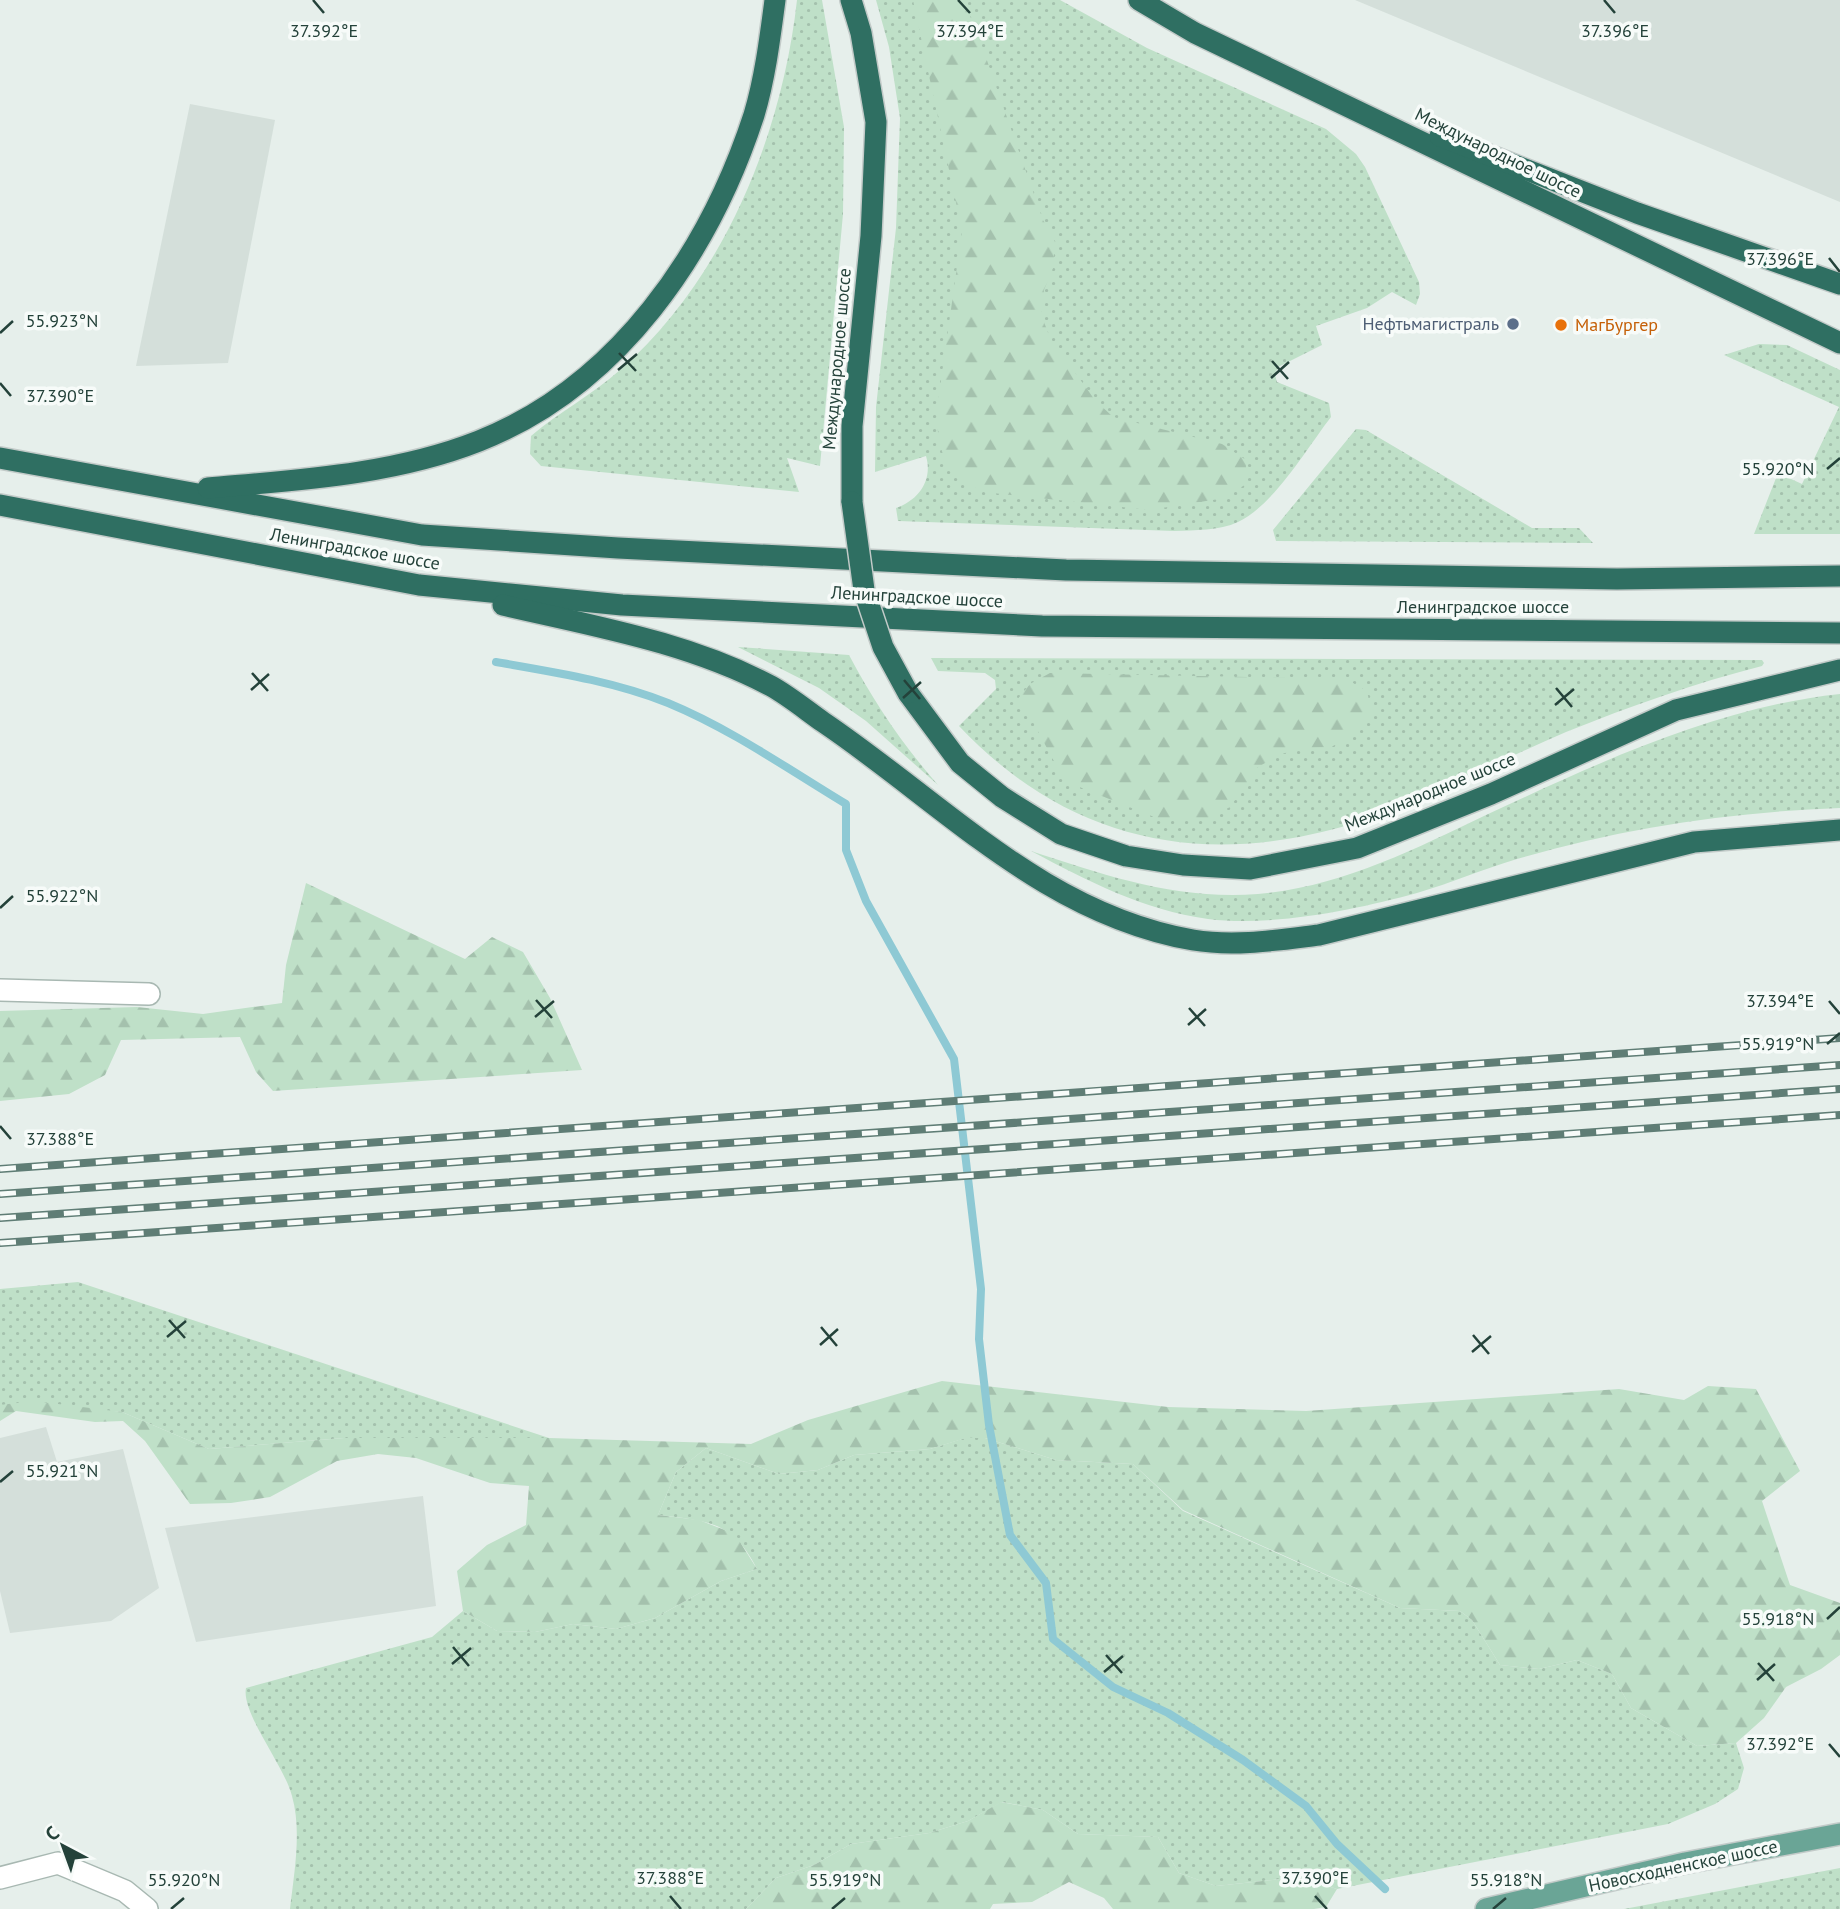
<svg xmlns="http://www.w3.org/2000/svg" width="1840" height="1909" font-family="'PT Sans',sans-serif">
<defs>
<pattern id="grass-dots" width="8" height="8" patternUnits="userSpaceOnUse" patternTransform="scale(1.75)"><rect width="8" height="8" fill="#bfe0c8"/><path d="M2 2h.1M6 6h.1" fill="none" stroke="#a4c1ad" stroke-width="1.8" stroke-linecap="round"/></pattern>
<pattern id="forest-firs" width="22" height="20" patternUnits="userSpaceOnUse" patternTransform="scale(1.75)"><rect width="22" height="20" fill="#bfe0c8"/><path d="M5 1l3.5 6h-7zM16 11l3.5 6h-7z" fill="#a4c1ad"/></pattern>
</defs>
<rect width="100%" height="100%" fill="#e6efeb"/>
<g fill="#d4dfda">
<polygon points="1355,0 1840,0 1840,202"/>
<polygon points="190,104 275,120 228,363 136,366"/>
<polygon points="46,1427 57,1462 123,1449 159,1588 111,1621 10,1633 0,1591 0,1438"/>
<polygon points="423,1496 436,1606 196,1642 165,1528"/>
</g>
<g fill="url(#grass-dots)">
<path d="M797,0H822L844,127L843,214L820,466L787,458L799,492L541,466L530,454L531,436C559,412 592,395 620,370C724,279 782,135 797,0Z"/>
<path d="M876,0H1060L1147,48L1326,129L1356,154L1365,167L1419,282L1420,294L1416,305L1392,292L1367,308L1316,326L1322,345L1278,367L1275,375L1277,382L1329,403L1331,417C1307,448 1274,505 1238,522C1219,531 1195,530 1174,531L898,521L896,508C919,500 933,480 926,456L875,472L876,407L896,228L900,118L889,47Z"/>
<polygon points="1759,344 1787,345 1840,370 1840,534 1754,534 1778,473 1802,484 1839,407 1724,355"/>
<polygon points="1356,429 1366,430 1532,528 1579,528 1593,543 1276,541 1273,530"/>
<path d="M738,647L849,655C874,702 902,744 938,785L866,721L819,688Z"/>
<path d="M931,658L1762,660L1764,663L1762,666C1695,683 1631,706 1566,732C1495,762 1426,801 1352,824C1201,869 1068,841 959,726L996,689L995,680L985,673L938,671Z"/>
<path d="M1840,694V808C1730,812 1622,828 1517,859C1483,869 1451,883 1417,893C1355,910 1272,927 1208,919C1143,910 1088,881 1031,851C1107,876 1176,900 1258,894C1340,887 1413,850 1486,815C1598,763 1717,707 1840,694Z"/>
<polygon points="78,1282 549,1438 344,1438 209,1449 122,1412 0,1405 0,1289"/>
<path d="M965,1438H985L1056,1460L1133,1464L1183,1511L1400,1608L1460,1611L1472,1620L1500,1665L1539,1669L1577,1660L1612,1674L1631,1708L1697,1746L1736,1743L1744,1768L1738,1789L1715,1804L1668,1824L1337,1889L1299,1877L1216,1886L1179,1873L1158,1837L1078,1834L1043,1810L1002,1802L968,1821L929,1833L851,1844L814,1865L776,1878L746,1909H290C294,1874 302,1831 292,1796C285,1767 241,1713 246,1688L432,1637L463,1611L497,1631L535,1632L573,1624L616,1629L655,1618L721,1581L757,1569C733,1521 708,1521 658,1515L676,1472L706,1448L779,1474L818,1470L854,1455L930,1449Z"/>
<polygon points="1840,1868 1840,1909 1624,1909"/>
</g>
<g fill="url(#forest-firs)">
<path d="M913,0H963L977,32L1043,220L1055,242L1053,268L1044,290L1041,314L1050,338L1095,400L1113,417L1222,444L1246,460V484L1225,498L1149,510L983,492C944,472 937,452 937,409L962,231Z"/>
<polygon points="1050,673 1346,679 1367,691 1372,715 1356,734 1331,747 1306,748 1281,754 1258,767 1230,807 1209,818 1184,821 1159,819 1072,784 1056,765 1032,720 1016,701 1030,684"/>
<polygon points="306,883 465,959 492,937 523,952 550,998 582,1070 273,1091 256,1072 240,1037 121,1040 105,1075 69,1094 0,1101 0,1011 137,1007 203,1014 282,1003 286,965"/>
<polygon points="942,1381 1168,1407 1306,1411 1619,1389 1684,1400 1708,1386 1756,1389 1800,1471 1762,1501 1790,1585 1840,1603 1840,1655 1821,1669 1786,1687 1764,1718 1736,1743 1697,1746 1631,1708 1612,1674 1577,1660 1539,1669 1500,1665 1472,1620 1460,1611 1400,1608 1183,1510 1133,1464 1056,1460 985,1438 966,1438 930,1449 854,1455 818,1470 779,1474 706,1448 676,1472 658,1515 699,1520 735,1534 757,1569 721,1581 655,1618 616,1629 573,1624 535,1632 497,1631 463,1611 457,1571 487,1545 526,1525 529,1486 490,1483 416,1458 378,1454 337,1461 270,1497 231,1503 190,1504 145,1441 123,1421 95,1422 16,1411 0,1421 0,1405 34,1401 122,1412 209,1449 344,1438 549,1438 751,1444 808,1420"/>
<polygon points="1001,1802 1043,1810 1078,1834 1158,1837 1179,1873 1216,1886 1299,1877 1337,1889 1326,1907 1314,1909 1113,1909 1104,1898 1069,1882 1032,1902 993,1904 990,1909 746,1909 776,1878 814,1865 851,1844 929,1833 968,1821"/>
</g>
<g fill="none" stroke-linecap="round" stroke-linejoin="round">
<path stroke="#8ec9d4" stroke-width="8" d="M496,662C553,672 613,681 668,703C731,729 788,769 846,804V850L866,901L954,1059L981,1289L979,1339L989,1425L1010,1535L1046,1583L1053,1639L1113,1687L1168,1713L1243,1760L1306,1806L1337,1844L1385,1889"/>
<defs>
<g id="minor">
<polyline points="0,990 149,994"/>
<polyline points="0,1878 58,1863 125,1891 147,1909"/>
</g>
<polyline id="major" points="1486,1909 1685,1863 1840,1834"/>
<g id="highway">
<polyline points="851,0 861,33 876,122 871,236 852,426 852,502"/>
<polyline points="1139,0 1195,33 1840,343"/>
<polyline points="1440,136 1637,213 1840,284"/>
<polyline points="0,458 422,535 618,548 1066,570 1617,579 1840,576"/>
<path d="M208,488C298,480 393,475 479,441C618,386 709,253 754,115C765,78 770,38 775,0"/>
<polyline points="0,505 419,585 622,605 1042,626 1840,633"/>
<path d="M503,605C593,626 688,642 771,686C789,696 806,710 823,722C943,803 1044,914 1193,940C1235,947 1278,940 1319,935L1694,842L1840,830"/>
<polyline points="908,693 960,763 1002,797 1061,834 1126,856 1183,865 1250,869 1357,848 1491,794 1676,710 1840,670"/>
</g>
</defs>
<use href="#minor" stroke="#a8b8b2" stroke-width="24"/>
<use href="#major" stroke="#c2cac8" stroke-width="24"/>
<use href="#highway" stroke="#c2cac8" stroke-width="24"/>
<use href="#minor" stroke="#fff" stroke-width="21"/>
<use href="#major" stroke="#6aa596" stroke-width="21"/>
<use href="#highway" stroke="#2f6f62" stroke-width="21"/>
<defs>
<g id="rail">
<polyline points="0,1169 1840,1038"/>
<polyline points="0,1194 1840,1065"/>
<polyline points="0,1218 1840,1089"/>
<polyline points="0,1243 1840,1115"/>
</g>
</defs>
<use href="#rail" stroke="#5f7d75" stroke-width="8"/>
<use href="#rail" stroke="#f7fbf9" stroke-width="5" stroke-dasharray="16" stroke-linecap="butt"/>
<defs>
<polyline id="highway-bridge" points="852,502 864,590 883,647 908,693"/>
</defs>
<use href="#highway-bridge" stroke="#c2cac8" stroke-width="24" stroke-linecap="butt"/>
<use href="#highway-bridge" stroke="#2f6f62" stroke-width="21"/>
</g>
<path fill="none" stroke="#24423a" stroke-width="2.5" d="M313,0L324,13M958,0L970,13M1604,0L1615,13M1829,258L1840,272M0,333L13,321M619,353L636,371M1272,361L1288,379M618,370L637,354M1271,378L1289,362M0,383L11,396M1827,469L1840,458M252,673L268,691M904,680L920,699M1556,688L1572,707M251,690L269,674M903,698L921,682M1555,705L1574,689M0,908L13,896M536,1000L552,1018M1829,1001L1840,1014M1189,1008L1205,1026M535,1017L554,1001M1188,1025L1206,1009M1827,1044L1840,1033M0,1126L11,1139M169,1320L185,1338M821,1327L837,1346M1473,1335L1489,1354M167,1337L186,1321M820,1345L838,1329M1472,1352L1491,1336M0,1482L13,1471M1827,1619L1840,1607M453,1647L469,1666M1106,1655L1122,1673M1758,1663L1774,1681M452,1664L471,1648M1104,1672L1123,1656M1757,1680L1775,1664M1829,1744L1840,1757M670,1896L681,1909M1315,1896L1327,1909M171,1909L184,1898M832,1909L845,1898M1493,1909L1506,1898"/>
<circle fill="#5c6f8a" stroke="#f7fbf9" stroke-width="2.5" cx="1513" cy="324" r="7"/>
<circle fill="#e8710a" stroke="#f7fbf9" stroke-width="2.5" cx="1561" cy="325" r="7"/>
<g text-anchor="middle" stroke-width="7" stroke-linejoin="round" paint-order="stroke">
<g font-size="18" fill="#24423a" stroke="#f7fbf9">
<text transform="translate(1498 153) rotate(26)" y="6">Международное шоссе</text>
<text transform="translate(837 359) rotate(-85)" y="6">Международное шоссе</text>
<text transform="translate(355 549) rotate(10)" y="6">Ленинградское шоссе</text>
<text transform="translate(917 597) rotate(3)" y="6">Ленинградское шоссе</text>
<text x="1483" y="613">Ленинградское шоссе</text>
<text transform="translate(1430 792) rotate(-22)" y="6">Международное шоссе</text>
<text transform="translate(1683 1866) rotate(-12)" y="6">Новосходненское шоссе</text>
</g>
<g font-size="18" fill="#4e5e75" stroke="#f7fbf9" text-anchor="end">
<text x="1499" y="330">Нефтьмагистраль</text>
</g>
<g font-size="18" fill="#c56008" stroke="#f7fbf9" text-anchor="start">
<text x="1575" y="331">МагБургер</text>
</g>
</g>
<g font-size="18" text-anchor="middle" fill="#24423a" stroke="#f7fbf9" stroke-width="7" stroke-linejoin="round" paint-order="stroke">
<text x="970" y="37">37.394°E</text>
<text x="324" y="37">37.392°E</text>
<text x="1615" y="37">37.396°E</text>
<text x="1780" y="265">37.396°E</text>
<text x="62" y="327">55.923°N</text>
<text x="60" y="402">37.390°E</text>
<text x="1778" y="475">55.920°N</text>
<text x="62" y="902">55.922°N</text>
<text x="1780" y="1007">37.394°E</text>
<text x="1778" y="1050">55.919°N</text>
<text x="60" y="1145">37.388°E</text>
<text x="62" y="1477">55.921°N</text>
<text x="1778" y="1625">55.918°N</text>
<text x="1780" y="1750">37.392°E</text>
<text x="670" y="1884">37.388°E</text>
<text x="1315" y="1884">37.390°E</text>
<text x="184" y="1886">55.920°N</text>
<text x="845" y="1886">55.919°N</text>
<text x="1506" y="1886">55.918°N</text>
</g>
<g transform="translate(63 1846) rotate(319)" stroke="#f7fbf9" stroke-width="5" paint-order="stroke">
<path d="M0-5L12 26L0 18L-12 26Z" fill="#24423a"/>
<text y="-10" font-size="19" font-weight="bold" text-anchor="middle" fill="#24423a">С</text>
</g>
</svg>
